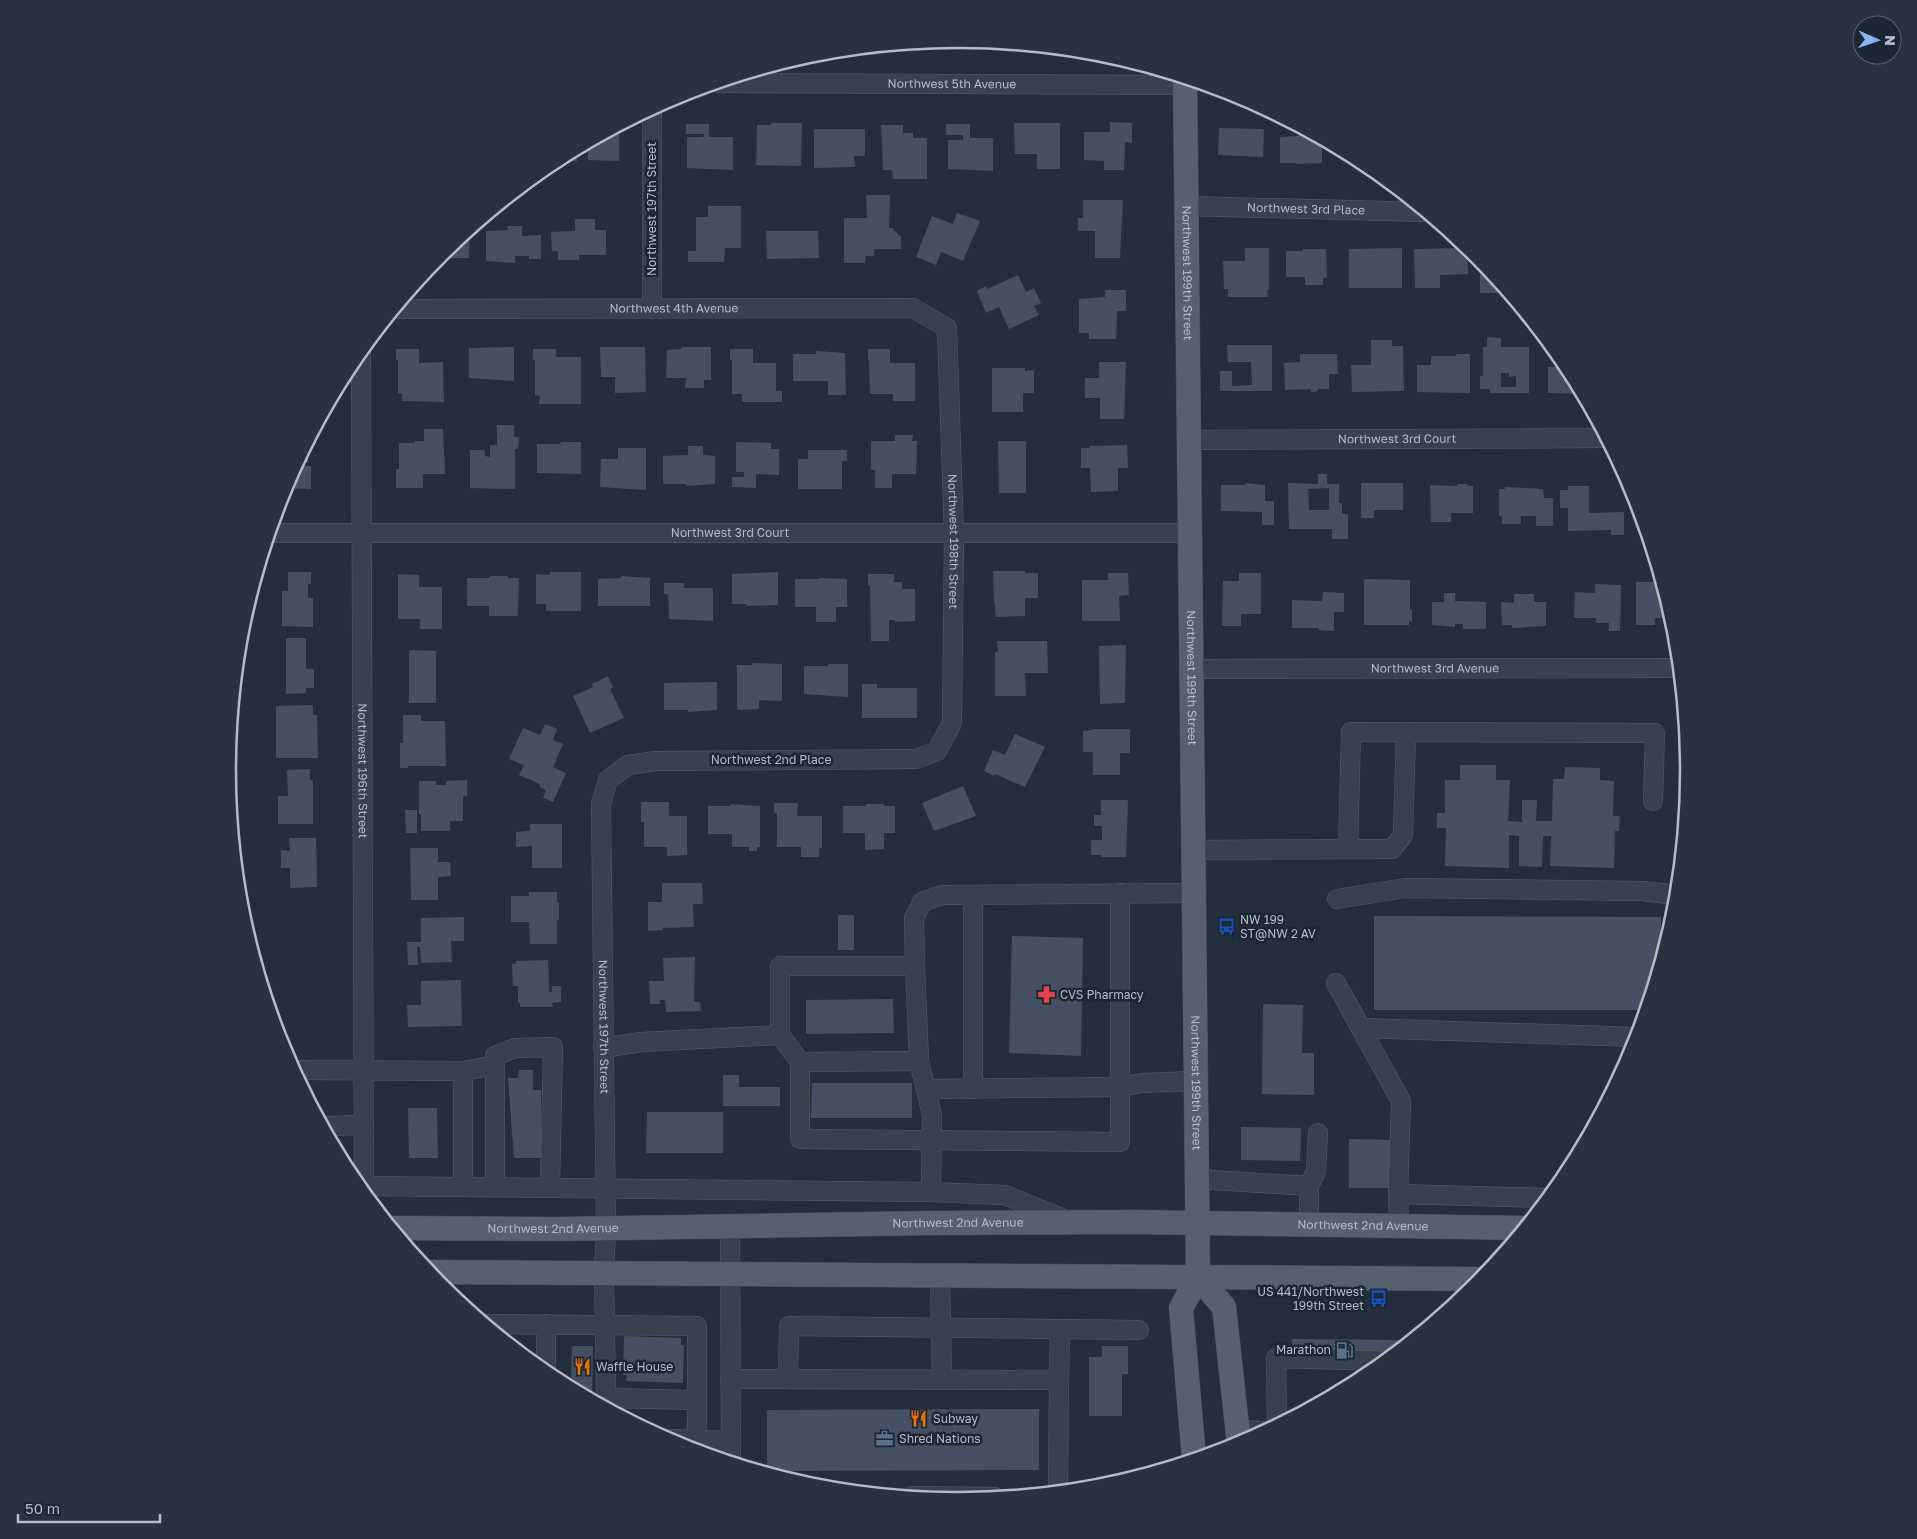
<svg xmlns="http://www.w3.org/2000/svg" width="1917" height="1539" font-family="'Golos Text',sans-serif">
<rect width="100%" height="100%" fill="#242f3e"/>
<g fill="#455162" fill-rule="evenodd">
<polygon points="1110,122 1132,123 1132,143 1125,142 1124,170 1104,170 1104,161 1084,160 1084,132 1110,132"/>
<polygon points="771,123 802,123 801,166 756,165 757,125 771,125"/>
<polygon points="1014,123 1060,123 1060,169 1037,169 1037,154 1015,154"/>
<polygon points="686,124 709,124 709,137 733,137 733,170 687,168 687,137 703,137 704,134 686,134"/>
<polygon points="946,124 970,124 970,138 993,138 993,171 948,169 948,140 963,140 963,135 946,135"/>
<polygon points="881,125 903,125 903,133 913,133 913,138 927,138 927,179 893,179 892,170 883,170"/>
<polygon points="619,126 619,161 588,160 588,151 577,151 577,161 569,161 569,153"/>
<polygon points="1298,127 1322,139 1322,163 1296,164 1296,163 1280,163 1280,137 1298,136"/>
<polygon points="1219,128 1264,129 1263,157 1218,155"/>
<polygon points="814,129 865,129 865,156 854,156 855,167 814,168"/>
<polygon points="1348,153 1365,162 1348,162"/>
<polygon points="866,195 890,195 889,228 892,228 901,237 901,249 874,249 874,256 866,256 865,263 844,263 844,218 867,218"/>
<polygon points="1083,200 1123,200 1120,258 1095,258 1095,231 1078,231 1078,218 1083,218"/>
<polygon points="708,206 741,206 741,248 725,248 724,262 688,262 688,251 696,251 696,217 708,217"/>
<polygon points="957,213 980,221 963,261 941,252 936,265 916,257 932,216 953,224"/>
<polygon points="575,219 595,219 595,230 606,230 606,255 579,255 579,260 558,260 558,251 552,251 551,232 575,231"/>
<polygon points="507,226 522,226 522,236 541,235 541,259 529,259 529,256 515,256 515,263 486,261 486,231 508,230"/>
<polygon points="766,231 818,231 819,258 767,259"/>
<polygon points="469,232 469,258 437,258 442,253"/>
<polygon points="1245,248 1269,248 1269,290 1267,290 1268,297 1228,297 1228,289 1224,289 1223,261 1245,261"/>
<polygon points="1402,248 1402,288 1349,288 1349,249"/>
<polygon points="1467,248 1468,274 1440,275 1440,288 1415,288 1414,249"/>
<polygon points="1303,249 1326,249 1327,278 1323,278 1323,285 1305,285 1305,277 1286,277 1286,251 1303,251"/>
<polygon points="1480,259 1505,289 1502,289 1502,293 1480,293"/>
<polygon points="1018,275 1026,292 1034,288 1041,303 1034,306 1039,315 1009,329 999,307 986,313 977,291 986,286 987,289"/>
<polygon points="1105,290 1126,290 1126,311 1117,311 1116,339 1089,339 1089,333 1079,333 1079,299 1105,297"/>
<path d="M1487,337L1501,338V347H1529V393H1490V389H1480V376H1483V347H1487ZM1501,373H1509V377L1516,376V387H1501Z"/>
<polygon points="1371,340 1392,340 1392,346 1403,346 1404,391 1352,392 1351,365 1371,365"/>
<polygon points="1227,345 1272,345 1272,391 1220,391 1220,371 1232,371 1232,386 1252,385 1251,362 1228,362"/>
<polygon points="514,347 514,381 469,378 469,348"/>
<polygon points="600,347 645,347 646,392 615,393 615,377 601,377"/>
<polygon points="682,347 711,347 711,380 704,380 704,388 685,388 686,378 666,378 667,350 681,349"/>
<polygon points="396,349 419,349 419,363 443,362 444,402 402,401 402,394 398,393 398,360 396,360"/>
<polygon points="533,349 556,349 556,357 581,357 581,404 539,404 540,396 535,395 535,360 533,360"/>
<polygon points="730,349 753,349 753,363 776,363 776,391 782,391 782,402 742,402 742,394 732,394 732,360 730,360"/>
<polygon points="868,349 890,349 890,363 915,363 915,401 893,401 893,394 870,394 869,360 868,360"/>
<polygon points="816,351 845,353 846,395 828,395 828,381 793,381 793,354 816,354"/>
<polygon points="1300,354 1337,354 1338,374 1329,374 1329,389 1318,389 1318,391 1314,392 1311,392 1310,389 1285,390 1284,363 1300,362"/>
<polygon points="1456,354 1470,354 1470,393 1417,392 1417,365 1431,365 1431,356 1456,356"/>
<polygon points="1099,362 1126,362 1124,419 1100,419 1100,398 1085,398 1085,378 1099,378"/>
<polygon points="1568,366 1582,394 1548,393 1548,367"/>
<polygon points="992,368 1025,368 1025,371 1034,370 1034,393 1023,393 1023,412 992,412"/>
<polygon points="497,425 514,425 514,437 519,437 518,449 515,449 515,489 470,488 470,450 484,450 485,456 490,457 490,445 497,445"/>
<polygon points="424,429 443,429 445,474 423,474 423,488 396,488 396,469 399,469 399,443 415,443 414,441 424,441"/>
<polygon points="895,435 913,435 912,441 917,441 916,474 892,474 892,488 875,488 875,470 871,470 871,441 895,441"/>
<polygon points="998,441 1026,441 1026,493 999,493"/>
<polygon points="561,442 581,442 581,474 537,473 537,444 560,444"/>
<polygon points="736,442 771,443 771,449 779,449 779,475 756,474 756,488 732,487 732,477 744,477 744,472 736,472"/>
<polygon points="1127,445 1128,468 1118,468 1118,491 1091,492 1090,468 1081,468 1081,448 1090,448 1090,446"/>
<polygon points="688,446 703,446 703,455 715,456 715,484 686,486 686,484 663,484 663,456 688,455"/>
<polygon points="618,448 646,448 646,490 600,487 601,459 618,459"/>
<polygon points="808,450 847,450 847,461 842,461 842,489 798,489 798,459 808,459"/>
<polygon points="304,451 308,451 308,463 304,462 305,466 311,466 311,489 284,488"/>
<path d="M1318,474H1327V484H1339V503H1342V514H1348V539H1332V529H1289L1288,483L1318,484ZM1329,488V510H1309L1308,489Z"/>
<polygon points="1245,483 1265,485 1265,501 1274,501 1274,525 1262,525 1262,512 1221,511 1221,485 1245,485"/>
<polygon points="1361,483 1403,483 1403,510 1374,510 1374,518 1361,518"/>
<polygon points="1457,484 1468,484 1467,486 1473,486 1473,513 1451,513 1451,522 1431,522 1430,485 1457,486"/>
<polygon points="1568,486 1589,486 1589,513 1624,512 1624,535 1611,535 1611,530 1568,531 1568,508 1560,508 1560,490 1568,490"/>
<polygon points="1505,487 1543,489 1544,498 1553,498 1553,526 1536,526 1536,516 1521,516 1521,524 1502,524 1502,516 1499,516 1499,489 1505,489"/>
<polygon points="993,571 1025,571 1025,573 1038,573 1038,598 1025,598 1025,616 996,617 995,603 994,603"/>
<polygon points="288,572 311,572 311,584 308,584 308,598 313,598 313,627 282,626 282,591 288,591"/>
<polygon points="550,572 581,572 581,611 546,611 546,604 536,604 536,574 550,575"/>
<polygon points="778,572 778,605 747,606 747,604 732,604 732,574"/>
<polygon points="1108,573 1128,573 1129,595 1119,596 1120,621 1082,621 1082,580 1108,580"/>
<polygon points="1239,573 1261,573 1261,614 1241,614 1241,626 1222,626 1223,581 1239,581"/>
<polygon points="1656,573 1659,573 1673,618 1655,618 1655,625 1636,625 1636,582 1656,582"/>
<polygon points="398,574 419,575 419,587 442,587 442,629 420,629 420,619 398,619"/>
<polygon points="868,574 894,574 894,582 902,582 902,589 915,589 915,621 895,622 895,620 889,620 889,641 871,641 870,585 868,585"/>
<polygon points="490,576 508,576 508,578 519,578 518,616 489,616 489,606 467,606 467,578 490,578"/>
<polygon points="621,576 650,578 650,606 598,606 598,579 621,578"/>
<polygon points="819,578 847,579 847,607 836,607 836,622 816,622 816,607 795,607 795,579 819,579"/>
<polygon points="1364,579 1410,580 1410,609 1412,609 1412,622 1409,621 1409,625 1364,625"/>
<polygon points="664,583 684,583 684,588 713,588 713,621 669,619 668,594 664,594"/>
<polygon points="1595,584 1621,585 1620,631 1609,631 1609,623 1596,623 1596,618 1574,618 1575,592 1595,593"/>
<polygon points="1323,592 1344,593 1344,612 1334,612 1334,631 1319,630 1319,628 1292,628 1292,600 1322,601"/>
<polygon points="1444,593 1455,593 1455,601 1486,602 1486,629 1463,629 1463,624 1455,624 1455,627 1432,625 1432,602 1444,602"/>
<polygon points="1514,594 1534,594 1534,602 1546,602 1546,626 1512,628 1512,625 1502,625 1501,602 1514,603"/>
<polygon points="286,638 306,638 306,669 314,669 314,688 306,688 306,693 286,694"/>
<polygon points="997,641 1047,641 1048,673 1025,673 1026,696 995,696 995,652 998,652"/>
<polygon points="1126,645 1125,703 1100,704 1099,646"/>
<polygon points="409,650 436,651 436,703 409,703"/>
<polygon points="752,663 782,664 782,701 759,700 759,709 737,710 737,665 752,665"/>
<polygon points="828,664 848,664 848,697 804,694 804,666 828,666"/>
<polygon points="608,676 613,688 610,689 624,718 590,733 573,696 593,687 592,684"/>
<polygon points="717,682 717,710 688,712 688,710 664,710 664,683"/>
<polygon points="862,684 877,684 877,688 917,688 917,718 862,718"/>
<polygon points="313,705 313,715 317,715 318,758 276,758 276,706"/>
<polygon points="403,715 421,715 421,721 445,721 446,766 408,766 408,768 400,768 400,743 403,743"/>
<polygon points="545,724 557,729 553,740 563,744 553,767 566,773 553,802 543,798 546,790 539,787 540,784 519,775 524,765 509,759 523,728 540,735"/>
<polygon points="1093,729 1130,729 1130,753 1120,753 1120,775 1093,775 1093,752 1083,752 1083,731 1093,730"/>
<polygon points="1015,734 1045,747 1025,787 995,774 994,776 984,771 993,750 1005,755"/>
<polygon points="1460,765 1496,765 1496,780 1510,780 1508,821 1522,822 1522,800 1537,800 1536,821 1552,821 1553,779 1564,779 1565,767 1600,768 1600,780 1614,781 1613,816 1620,816 1619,831 1615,831 1614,868 1550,866 1551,836 1543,836 1542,867 1519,866 1519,836 1509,835 1509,868 1445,866 1446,828 1437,828 1437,813 1445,813 1445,780 1460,780"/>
<polygon points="310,769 310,780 313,780 313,824 278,824 278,796 288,796 287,770"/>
<polygon points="467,780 467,796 463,796 463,821 450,821 450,831 421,831 421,814 419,814 419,781 436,781 436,785 446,785 446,781"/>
<polygon points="963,786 976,816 934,831 922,803"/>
<polygon points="1101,800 1128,800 1126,857 1101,857 1101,855 1091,855 1091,840 1102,840 1102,826 1094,826 1094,815 1101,815"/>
<polygon points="641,802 669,802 669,816 687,816 687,855 667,856 667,847 644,847 644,822 641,822"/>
<polygon points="774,803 798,803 797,816 822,816 822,848 819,848 819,857 801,857 801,847 777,847 777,813 774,813"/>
<polygon points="730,804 760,806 760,847 757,847 757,851 749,851 749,847 732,847 732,834 708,834 708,806 731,806"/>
<polygon points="866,804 884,804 884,806 895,806 895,833 884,833 884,849 865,850 865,833 843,833 843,806 866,806"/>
<polygon points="405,810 417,810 417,833 406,833"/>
<polygon points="530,824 562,824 562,868 532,868 532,846 516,847 516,832 530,831"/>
<polygon points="289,838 316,838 317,887 290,888 290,868 281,868 281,850 290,851"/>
<polygon points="410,848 438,848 438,862 450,862 451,876 438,877 438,900 411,900"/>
<polygon points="662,883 702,883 703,904 693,904 694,927 663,928 663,930 648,931 648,902 662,902"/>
<polygon points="529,892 557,892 557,903 559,902 559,920 557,920 557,944 530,944 529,922 511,922 511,896 529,896"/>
<rect x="838" y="915" width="16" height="35"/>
<polygon points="1374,916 1661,917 1661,959 1645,1010 1374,1010"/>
<polygon points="464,917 464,941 451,941 452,962 421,963 420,947 417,947 418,965 408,965 407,942 421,942 421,918"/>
<polygon points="1012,936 1083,938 1081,1056 1009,1053"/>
<polygon points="695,957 694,1002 700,1002 701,1011 666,1012 665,1000 660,1000 660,1004 650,1004 649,981 664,981 663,958"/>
<polygon points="548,960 549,992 552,992 552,986 561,986 561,1002 552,1003 553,1007 520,1007 520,1003 518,1003 518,986 513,986 512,964 516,964 516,961"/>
<polygon points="461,980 462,1026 408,1027 407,1005 421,1005 421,981"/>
<polygon points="893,999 894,1033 806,1034 806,1000"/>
<polygon points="1263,1004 1303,1005 1302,1053 1314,1053 1314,1095 1262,1094"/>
<polygon points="519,1070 533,1070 533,1090 541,1090 541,1158 514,1158 508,1078 518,1078"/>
<polygon points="723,1075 739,1075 739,1087 780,1087 780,1106 723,1106"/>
<polygon points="812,1083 912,1083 912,1118 811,1118"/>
<polygon points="408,1108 437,1108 438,1158 409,1158"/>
<polygon points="647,1112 723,1112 723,1153 646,1153"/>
<polygon points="1241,1127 1301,1128 1300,1161 1241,1160"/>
<polygon points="1349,1139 1395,1140 1395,1188 1349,1188"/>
<polygon points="624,1336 681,1338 681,1345 684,1345 683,1383 626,1381 627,1375 623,1375"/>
<polygon points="1292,1339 1409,1340 1385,1360 1292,1359"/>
<polygon points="572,1346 593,1346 592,1398 571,1387"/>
<polygon points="1102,1346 1128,1346 1128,1374 1122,1374 1122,1416 1089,1416 1089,1357 1102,1357"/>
<polygon points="1321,1394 1332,1395 1320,1401"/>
<polygon points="1039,1409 1039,1470 767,1471 767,1410"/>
</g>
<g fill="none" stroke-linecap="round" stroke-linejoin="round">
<defs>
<g id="minor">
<path id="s1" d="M718,83L1185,85"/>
<polyline points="652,109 652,309"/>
<path id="s2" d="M1186,206L1425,212"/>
<path id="s3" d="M395,309L913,308L947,328L954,534L952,723L937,751L916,759L656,761L628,765L608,780L601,804L606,1228L604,1273L606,1398L697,1400"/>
<path id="s4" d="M361,352L364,1191"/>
<path id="s5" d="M1188,440L1606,438"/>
<path id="s6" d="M270,533H1189"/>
<path id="s7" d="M1190,669L1679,668"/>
<polyline points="1348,849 1351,732 1655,733 1653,801"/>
<polyline points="1192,850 1392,849 1403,835 1406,732"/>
<polyline points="1337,899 1405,888 1642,891 1677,895"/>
<polyline points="915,966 919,1061 932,1115 931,1192"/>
<polyline points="1336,983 1401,1101 1398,1194 1399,1226"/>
<polyline points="1361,1028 1637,1037"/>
<polyline points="780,1035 800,1062 919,1061"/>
<polyline points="603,1048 641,1042 780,1035 780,966 915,966 914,918 922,902 942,895 1193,893"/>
<polyline points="800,1062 800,1139 1120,1142 1120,893"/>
<polyline points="298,1070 463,1071 495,1065"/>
<polyline points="463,1071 463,1187"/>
<polyline points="926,1089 1120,1087 1142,1083 1195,1081"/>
<polyline points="973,1089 973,895"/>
<polyline points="324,1126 363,1125"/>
<polyline points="1196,1179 1309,1186"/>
<polyline points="360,1186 931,1192 1005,1195 1066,1220"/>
<polyline points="495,1187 495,1056 515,1048 553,1047 550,1187"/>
<polyline points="1398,1194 1548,1198"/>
<polyline points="1309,1224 1309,1186 1316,1171 1318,1133"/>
<polyline points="730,1226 731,1460"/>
<polyline points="940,1275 942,1380"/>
<polyline points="488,1324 697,1326 697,1440"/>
<polyline points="546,1371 546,1324"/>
<polyline points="730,1379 1059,1380 1058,1490"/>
<polyline points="788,1379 789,1326 1139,1330"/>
<polyline points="1059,1380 1060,1329"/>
<polyline points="1277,1424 1276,1358 1384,1361"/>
<polyline points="1237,1430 1263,1431"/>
<polyline points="668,1439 731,1441"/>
<polyline points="912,1496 995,1497"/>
</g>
<g id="major">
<path id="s8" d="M1185,78L1198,1277L1181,1308L1194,1458"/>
<path id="s9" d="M394,1228L557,1229L930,1223L1135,1222L1523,1228"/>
<polyline points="430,1272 1481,1279"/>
<polyline points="1198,1277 1224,1307 1239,1444"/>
</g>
</defs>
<use href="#minor" stroke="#565f6c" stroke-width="20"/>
<use href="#major" stroke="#414a57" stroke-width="25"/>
<use href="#minor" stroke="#38414e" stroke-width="19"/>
<use href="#major" stroke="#56606e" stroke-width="24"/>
</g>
<defs>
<symbol id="bus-bare" viewBox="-9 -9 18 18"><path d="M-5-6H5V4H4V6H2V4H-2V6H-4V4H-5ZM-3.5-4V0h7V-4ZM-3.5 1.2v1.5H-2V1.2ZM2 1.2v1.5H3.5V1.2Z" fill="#1a4fb4" stroke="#1d2633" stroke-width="2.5" paint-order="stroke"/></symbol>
<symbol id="pharmacy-bare" viewBox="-9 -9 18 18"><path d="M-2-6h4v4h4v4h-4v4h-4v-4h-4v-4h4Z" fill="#e0444e" stroke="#1d2633" stroke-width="2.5" paint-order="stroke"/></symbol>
<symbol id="fuel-bare" viewBox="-9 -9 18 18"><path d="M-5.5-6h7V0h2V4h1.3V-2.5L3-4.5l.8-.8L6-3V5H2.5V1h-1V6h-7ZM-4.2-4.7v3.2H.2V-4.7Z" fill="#5c6f8a" stroke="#1d2633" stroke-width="2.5" paint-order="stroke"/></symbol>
<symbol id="restaurant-bare" viewBox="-9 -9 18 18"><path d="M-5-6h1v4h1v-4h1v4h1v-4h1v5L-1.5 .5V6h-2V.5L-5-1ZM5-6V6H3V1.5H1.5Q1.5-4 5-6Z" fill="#e8710a" stroke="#1d2633" stroke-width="2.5" paint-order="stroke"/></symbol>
<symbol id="office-bare" viewBox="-9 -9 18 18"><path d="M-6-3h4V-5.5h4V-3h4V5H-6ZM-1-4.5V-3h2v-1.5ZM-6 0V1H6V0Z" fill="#5c6f8a" stroke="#1d2633" stroke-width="2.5" paint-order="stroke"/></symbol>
</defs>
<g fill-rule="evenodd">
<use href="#bus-bare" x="1214" y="914" width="25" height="25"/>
<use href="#pharmacy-bare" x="1034" y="982" width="25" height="25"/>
<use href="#bus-bare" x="1366" y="1286" width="25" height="25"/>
<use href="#fuel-bare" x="1332" y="1338" width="25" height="25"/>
<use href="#restaurant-bare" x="570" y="1354" width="25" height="25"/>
<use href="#restaurant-bare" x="906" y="1406" width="25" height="25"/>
<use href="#office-bare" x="872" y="1426" width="25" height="25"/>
</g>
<g text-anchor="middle" stroke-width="5" stroke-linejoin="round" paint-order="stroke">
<g font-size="12" fill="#b4bcc9" stroke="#1d2633">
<text dy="4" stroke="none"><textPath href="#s1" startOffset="234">Northwest 5th Avenue</textPath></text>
<text transform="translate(652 209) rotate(-90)" y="4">Northwest 197th Street</text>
<text dy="4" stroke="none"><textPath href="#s2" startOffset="120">Northwest 3rd Place</textPath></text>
<text dy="4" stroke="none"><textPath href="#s8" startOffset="195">Northwest 199th Street</textPath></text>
<text dy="4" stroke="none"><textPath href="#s3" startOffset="279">Northwest 4th Avenue</textPath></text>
<text dy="4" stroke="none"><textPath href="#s5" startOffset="209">Northwest 3rd Court</textPath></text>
<text dy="4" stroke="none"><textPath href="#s6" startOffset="460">Northwest 3rd Court</textPath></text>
<text dy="4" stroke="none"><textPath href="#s3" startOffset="771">Northwest 198th Street</textPath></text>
<text dy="4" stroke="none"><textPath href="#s7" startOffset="245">Northwest 3rd Avenue</textPath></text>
<text dy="4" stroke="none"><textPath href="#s8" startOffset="600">Northwest 199th Street</textPath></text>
<text x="771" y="764">Northwest 2nd Place</text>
<text dy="4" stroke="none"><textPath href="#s4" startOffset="419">Northwest 196th Street</textPath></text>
<text dy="4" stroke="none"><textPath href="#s3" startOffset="1568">Northwest 197th Street</textPath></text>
<text dy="4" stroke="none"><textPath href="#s8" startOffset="1005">Northwest 199th Street</textPath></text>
<text dy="4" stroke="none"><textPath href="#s9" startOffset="564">Northwest 2nd Avenue</textPath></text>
<text dy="4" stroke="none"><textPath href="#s9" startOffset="969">Northwest 2nd Avenue</textPath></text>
<text dy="4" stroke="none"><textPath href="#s9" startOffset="159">Northwest 2nd Avenue</textPath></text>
</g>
<g font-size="12" fill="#b4bcc9" stroke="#1d2633" text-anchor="start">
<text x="1240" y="924">NW 199<tspan x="1240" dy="14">ST@NW 2 AV</tspan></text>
<text x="1060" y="999">CVS Pharmacy</text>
<text x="1364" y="1296" text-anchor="end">US 441/Northwest<tspan x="1364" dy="14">199th Street</tspan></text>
<text x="1331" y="1354" text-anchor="end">Marathon</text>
<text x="596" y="1371">Waffle House</text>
<text x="933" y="1423">Subway</text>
<text x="899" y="1443">Shred Nations</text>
</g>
</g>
<path d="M0 0H1917V1539H0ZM236 770a722 722 0 1 1 1444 0a722 722 0 1 1-1444 0Z" fill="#29323f" fill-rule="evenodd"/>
<path fill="none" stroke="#b4bcc9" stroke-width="2.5" d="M236 770a722 722 0 1 1 1444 0a722 722 0 1 1-1444 0Z"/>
<g transform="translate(1877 40) rotate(92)"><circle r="24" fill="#1d2633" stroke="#59626f"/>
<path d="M0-4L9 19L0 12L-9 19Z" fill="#8ab4f8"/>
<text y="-8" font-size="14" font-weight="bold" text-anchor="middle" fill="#b4bcc9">N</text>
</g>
<path d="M18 1514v8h142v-8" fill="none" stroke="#b4bcc9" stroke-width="2.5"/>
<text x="25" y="1514" font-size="15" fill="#b4bcc9" stroke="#1d2633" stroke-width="4" paint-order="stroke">50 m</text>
</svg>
